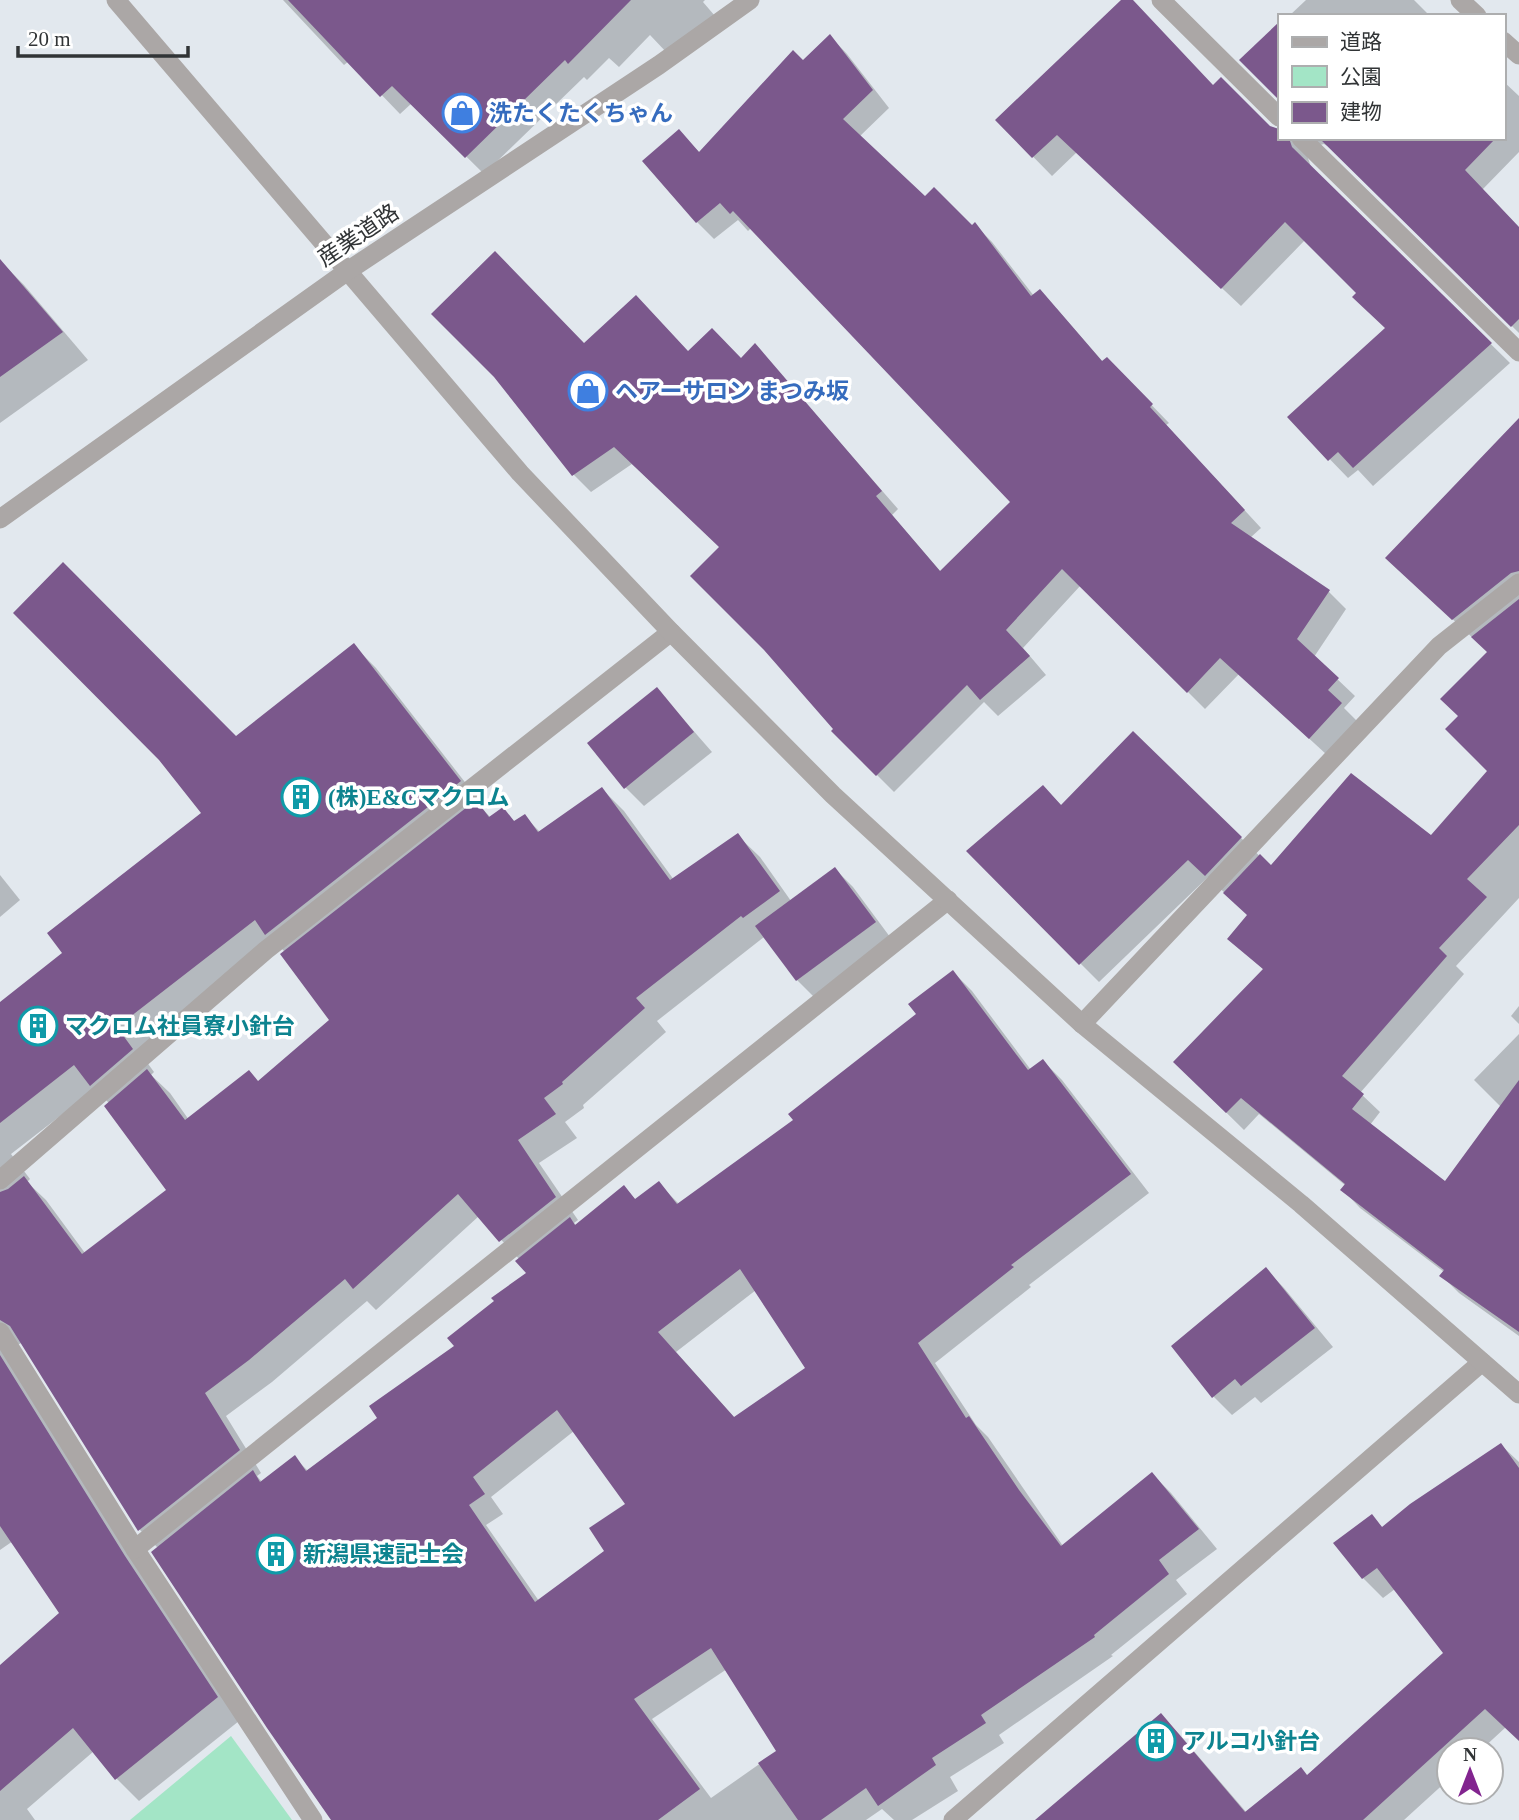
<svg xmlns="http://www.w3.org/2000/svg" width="1519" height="1820" font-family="'Times New Roman','Noto Sans JP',serif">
<rect width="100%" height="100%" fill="#e2e8ee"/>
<polygon fill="#a3e5c6" points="231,1736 292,1820 130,1820"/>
<g fill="#0003" fill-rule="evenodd">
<polygon points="283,0 705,0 703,2 715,16 668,54 650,35 619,67 609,58 587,80 584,77 484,174 412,103 400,114 349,61 344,65"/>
<polygon points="1124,0 1131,0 1180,64 1270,128 1279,130 1279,138 1503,138 1503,81 1519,96 1519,152 1482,190 1519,229 1519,333 1331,148 1324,144 1312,147 1307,155 1311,167 1510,363 1373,486 1358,470 1348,478 1289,417 1387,328 1359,293 1305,240 1241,306 1077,152 1052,176 997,120"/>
<polygon points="1306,0 1414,0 1430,16 1289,16"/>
<polygon points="830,36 847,54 889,108 859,137 925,198 972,227 975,225 992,242 1034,296 1057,309 1103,362 1107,359 1169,423 1166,425 1261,528 1250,538 1329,592 1346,609 1314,657 1355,696 1344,708 1358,722 1327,755 1239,674 1205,709 1081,585 1023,648 1046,675 998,716 984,702 894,792 833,731 835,729 721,548 632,464 591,492 573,474 584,345 741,360 755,345 898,509 892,515 941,572 1012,502 751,228 748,231 738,220 714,239 697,222 679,132 700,153"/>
<polygon points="0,261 24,285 88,360 0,423"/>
<polygon points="1519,421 1519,898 1456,966 1464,974 1360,1093 1380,1112 1370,1125 1445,1184 1501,1107 1474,1080 1519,1034 1519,1336 1459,1293 1442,1276 1444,1272 1360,1208 1343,1190 1346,1186 1259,1114 1244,1130 1175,1062 1264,970 1230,939 1249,916 1208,877 1099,982 968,851 1043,787 1063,807 1241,838 1271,867 1431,837 1490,771 1460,717 1489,653 1405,575"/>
<path d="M354,646L376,668L482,804L480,806L491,818L503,810L515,822L524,816L540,832L602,789L624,811L674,880L737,835L760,857L791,901L835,869L853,887L893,941L816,999L797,980L764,937L657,1021L666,1032L583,1105L584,1108L565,1122L577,1138L539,1163L578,1220L574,1223L577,1226L624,1187L636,1200L658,1183L679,1204L795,1120L918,1014L953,972L972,991L1031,1070L1043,1061L1062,1080L1149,1193L1029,1285L1031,1287L935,1363L976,1425L988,1437L1063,1546L1152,1474L1171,1493L1217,1549L1176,1580L1187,1594L1111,1655L1113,1656L999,1735L1004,1743L950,1777L958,1791L912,1820H894L882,1809L866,1820H332L158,1548L140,1530L23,1342L12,1348L239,1721L139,1801L117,1779L94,1751L27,1809L35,1820H0V1667L62,1614L13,1541L0,1550V1004L65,953L203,813L236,738ZM276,943L285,952L332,1020L259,1083L189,1120L170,1093L151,1075L154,1072L138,1050ZM95,1089L110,1104L169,1191L85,1253L46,1200L27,1182L30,1179L11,1154ZM479,1216L520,1260L528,1273L457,1347L380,1418L308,1471L295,1458L262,1482L257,1476L261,1473L226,1416L272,1382L367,1301L376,1310ZM756,1290L807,1368L735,1418L676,1352ZM574,1431L628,1505L606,1551L539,1601L486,1525L503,1514L491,1497ZM727,1669L778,1751L711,1798L652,1719Z"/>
<polygon points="657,689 712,752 644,806 625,787"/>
<polygon points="0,875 20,900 0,917"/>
<polygon points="1519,1006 1519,1024 1511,1016"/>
<polygon points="1266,1269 1284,1288 1333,1347 1261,1403 1255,1397 1232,1415 1214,1397 1173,1347"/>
<polygon points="1501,1445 1519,1462 1519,1740 1506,1727 1481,1750 1449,1750 1449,1779 1404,1820 1037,1820 1161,1715 1180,1735 1247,1813 1308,1777 1445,1653 1395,1589 1383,1598 1363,1578 1371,1516 1383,1528"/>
</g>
<g fill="#7b588c" fill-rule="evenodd">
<polygon points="288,0 631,0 568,64 565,60 465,158 392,86 380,97"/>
<polygon points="1121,0 1133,0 1213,85 1221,77 1270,126 1279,129 1279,138 1289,138 1292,147 1492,343 1353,468 1338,452 1328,461 1287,417 1385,328 1352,297 1356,293 1285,222 1221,289 1057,135 1032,158 995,120"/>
<polygon points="1279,22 1279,100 1239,60"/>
<polygon points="830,34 873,90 843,119 925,196 934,187 972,225 975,222 1031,296 1040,289 1102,361 1107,357 1153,404 1150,407 1245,510 1231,523 1330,590 1297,639 1339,678 1328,690 1342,703 1309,739 1220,658 1187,693 1062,569 1006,630 1030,656 980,700 967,685 876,776 831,731 833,729 764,650 690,576 719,547 614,447 572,476 494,377 431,314 495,251 584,343 636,295 688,351 712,328 741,358 755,343 882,491 876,496 940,571 1010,502 733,211 730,214 720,203 696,223 642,161 679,129 699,152 793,50 803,60"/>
<polygon points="1319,138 1496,138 1465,170 1519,227 1519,319 1511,327"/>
<polygon points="0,259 63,332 0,377"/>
<polygon points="1519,418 1519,571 1511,573 1452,620 1385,558"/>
<polygon points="63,562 236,736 354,643 461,781 265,935 255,920 117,1027 133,1049 90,1086 74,1065 0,1123 0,1002 62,953 47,933 201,813 159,760 13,613"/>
<polygon points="1519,599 1519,825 1467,879 1487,897 1439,948 1447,956 1342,1076 1364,1094 1352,1109 1445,1181 1519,1080 1519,1332 1439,1276 1444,1270 1340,1190 1345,1184 1241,1098 1226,1113 1173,1062 1263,969 1227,939 1247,915 1223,893 1260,854 1271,865 1351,773 1431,835 1487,771 1445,729 1458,716 1440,699 1487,652 1471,637"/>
<polygon points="657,687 694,732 624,789 587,743"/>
<polygon points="1133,731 1242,837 1205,876 1188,860 1079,965 966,851 1043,785 1061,805"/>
<polygon points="602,787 670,880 738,833 780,891 743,918 741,916 636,998 645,1008 562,1082 563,1084 544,1098 556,1114 518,1140 556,1197 499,1242 458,1194 353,1289 345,1279 249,1360 205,1393 240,1450 138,1531 10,1326 0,1320 0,1192 8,1189 24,1176 82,1254 166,1190 104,1106 147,1069 185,1120 249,1070 258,1081 329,1020 280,954 476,800 489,817 503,807 514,821 525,814 538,832"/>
<polygon points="835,867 876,922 796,981 755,926"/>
<path d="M953,970L1028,1070L1043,1059L1131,1174L1011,1265L1014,1267L918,1343L966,1418L969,1416L1019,1490L1061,1546L1152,1472L1199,1529L1159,1560L1169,1574L1094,1635L1095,1637L981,1715L986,1723L932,1758L936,1765L878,1806L866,1788L821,1820H798L758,1763L776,1751L711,1648L634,1699L700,1789L658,1820H331L267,1728L151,1552L253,1470L260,1482L295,1455L306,1471L377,1418L369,1406L454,1346L447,1338L494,1301L491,1298L526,1273L515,1261L570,1217L575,1225L624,1185L635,1199L659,1181L677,1204L793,1120L788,1114L916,1014L908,1004ZM740,1269L805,1368L734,1417L658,1332ZM557,1410L625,1504L589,1528L604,1551L535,1602L469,1505L485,1494L473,1477Z"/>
<polygon points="1266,1267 1315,1328 1241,1386 1235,1379 1212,1398 1171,1346"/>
<polygon points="0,1355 125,1556 218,1697 115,1780 73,1728 0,1791 0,1665 59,1613 0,1526"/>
<polygon points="1501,1443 1519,1468 1519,1741 1485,1709 1363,1820 1035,1820 1161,1713 1245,1812 1301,1767 1307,1775 1443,1653 1377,1568 1362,1579 1333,1543 1372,1514 1382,1527 1410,1504"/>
</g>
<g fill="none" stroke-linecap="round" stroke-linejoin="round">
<g stroke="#aba7a6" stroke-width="19">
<polyline points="1161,0 1279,117"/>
<polyline points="1460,0 1477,16"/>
<polyline points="1503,41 1519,55"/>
<polyline points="1301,138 1519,352"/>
<polyline points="1082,1024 1439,646 1519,583"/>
<polyline points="0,1180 266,950 671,632"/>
<polyline points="0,1332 135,1549 313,1820"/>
<polyline points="135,1549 948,900"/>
<polyline points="953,1820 1482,1362"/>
</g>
<g stroke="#aba7a6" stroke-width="19">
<polyline points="116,0 520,473 671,632 833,795 1082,1024 1301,1204 1519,1394"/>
<polyline points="0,519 349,270 659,65 750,0"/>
</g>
</g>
<defs>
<symbol id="shop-ring" viewBox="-11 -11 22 22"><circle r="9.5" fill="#fff" stroke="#3f7fe0" stroke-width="1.5"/><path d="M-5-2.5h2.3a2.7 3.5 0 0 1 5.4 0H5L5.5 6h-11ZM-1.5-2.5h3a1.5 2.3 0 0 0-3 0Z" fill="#3f7fe0"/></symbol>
<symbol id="building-ring" viewBox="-11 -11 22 22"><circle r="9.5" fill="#fff" stroke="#0f9aa8" stroke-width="1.5"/><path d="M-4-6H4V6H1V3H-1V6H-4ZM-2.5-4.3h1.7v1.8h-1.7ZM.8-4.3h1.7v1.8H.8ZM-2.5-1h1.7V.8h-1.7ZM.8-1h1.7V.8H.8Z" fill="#0f9aa8"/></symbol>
</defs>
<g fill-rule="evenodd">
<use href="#shop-ring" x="440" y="91" width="44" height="44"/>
<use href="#shop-ring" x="566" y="369" width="44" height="44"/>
<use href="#building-ring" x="279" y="775" width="44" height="44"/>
<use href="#building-ring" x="16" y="1004" width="44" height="44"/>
<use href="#building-ring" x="254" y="1532" width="44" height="44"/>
<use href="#building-ring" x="1134" y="1719" width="44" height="44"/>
</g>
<g text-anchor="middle" stroke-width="7" stroke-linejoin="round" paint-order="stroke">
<g font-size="23" font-weight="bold" fill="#366cbe" stroke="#fff" text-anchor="start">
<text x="489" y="121">洗たくたくちゃん</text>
<text x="615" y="399">ヘアーサロン まつみ坂</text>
</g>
<g font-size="23" fill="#313436" stroke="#fff">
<text transform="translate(358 235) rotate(-34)" y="8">産業道路</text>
</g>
<g font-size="23" font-weight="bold" fill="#0d838f" stroke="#fff" text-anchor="start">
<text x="328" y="805">(株)E&amp;Cマクロム</text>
<text x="65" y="1034">マクロム社員寮小針台</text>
<text x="303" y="1562">新潟県速記士会</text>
<text x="1183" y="1749">アルコ小針台</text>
</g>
</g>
<rect x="1278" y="14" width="228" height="126" fill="#ffffff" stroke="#adaeaf" stroke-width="2"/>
<rect x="1292" y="37" width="35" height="10" fill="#aba7a6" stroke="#adaeaf" stroke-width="2"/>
<text x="1340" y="49" font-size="21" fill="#313436">道路</text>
<rect x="1292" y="66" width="35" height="21" fill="#a3e5c6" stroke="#adaeaf" stroke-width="2"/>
<text x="1340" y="84" font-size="21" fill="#313436">公園</text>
<rect x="1292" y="102" width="35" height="21" fill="#7b588c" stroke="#adaeaf" stroke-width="2"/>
<text x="1340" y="119" font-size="21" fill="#313436">建物</text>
<g transform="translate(1470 1771)"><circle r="33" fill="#ffffff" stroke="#adaeaf" stroke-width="2"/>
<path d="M0-5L12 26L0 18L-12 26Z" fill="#82248f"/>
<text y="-10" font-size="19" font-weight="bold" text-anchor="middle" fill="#313436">N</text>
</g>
<path d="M18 46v10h170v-10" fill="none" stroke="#313436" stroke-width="3.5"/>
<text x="28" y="46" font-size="21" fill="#313436" stroke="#ffffff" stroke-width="5" paint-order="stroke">20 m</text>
</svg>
